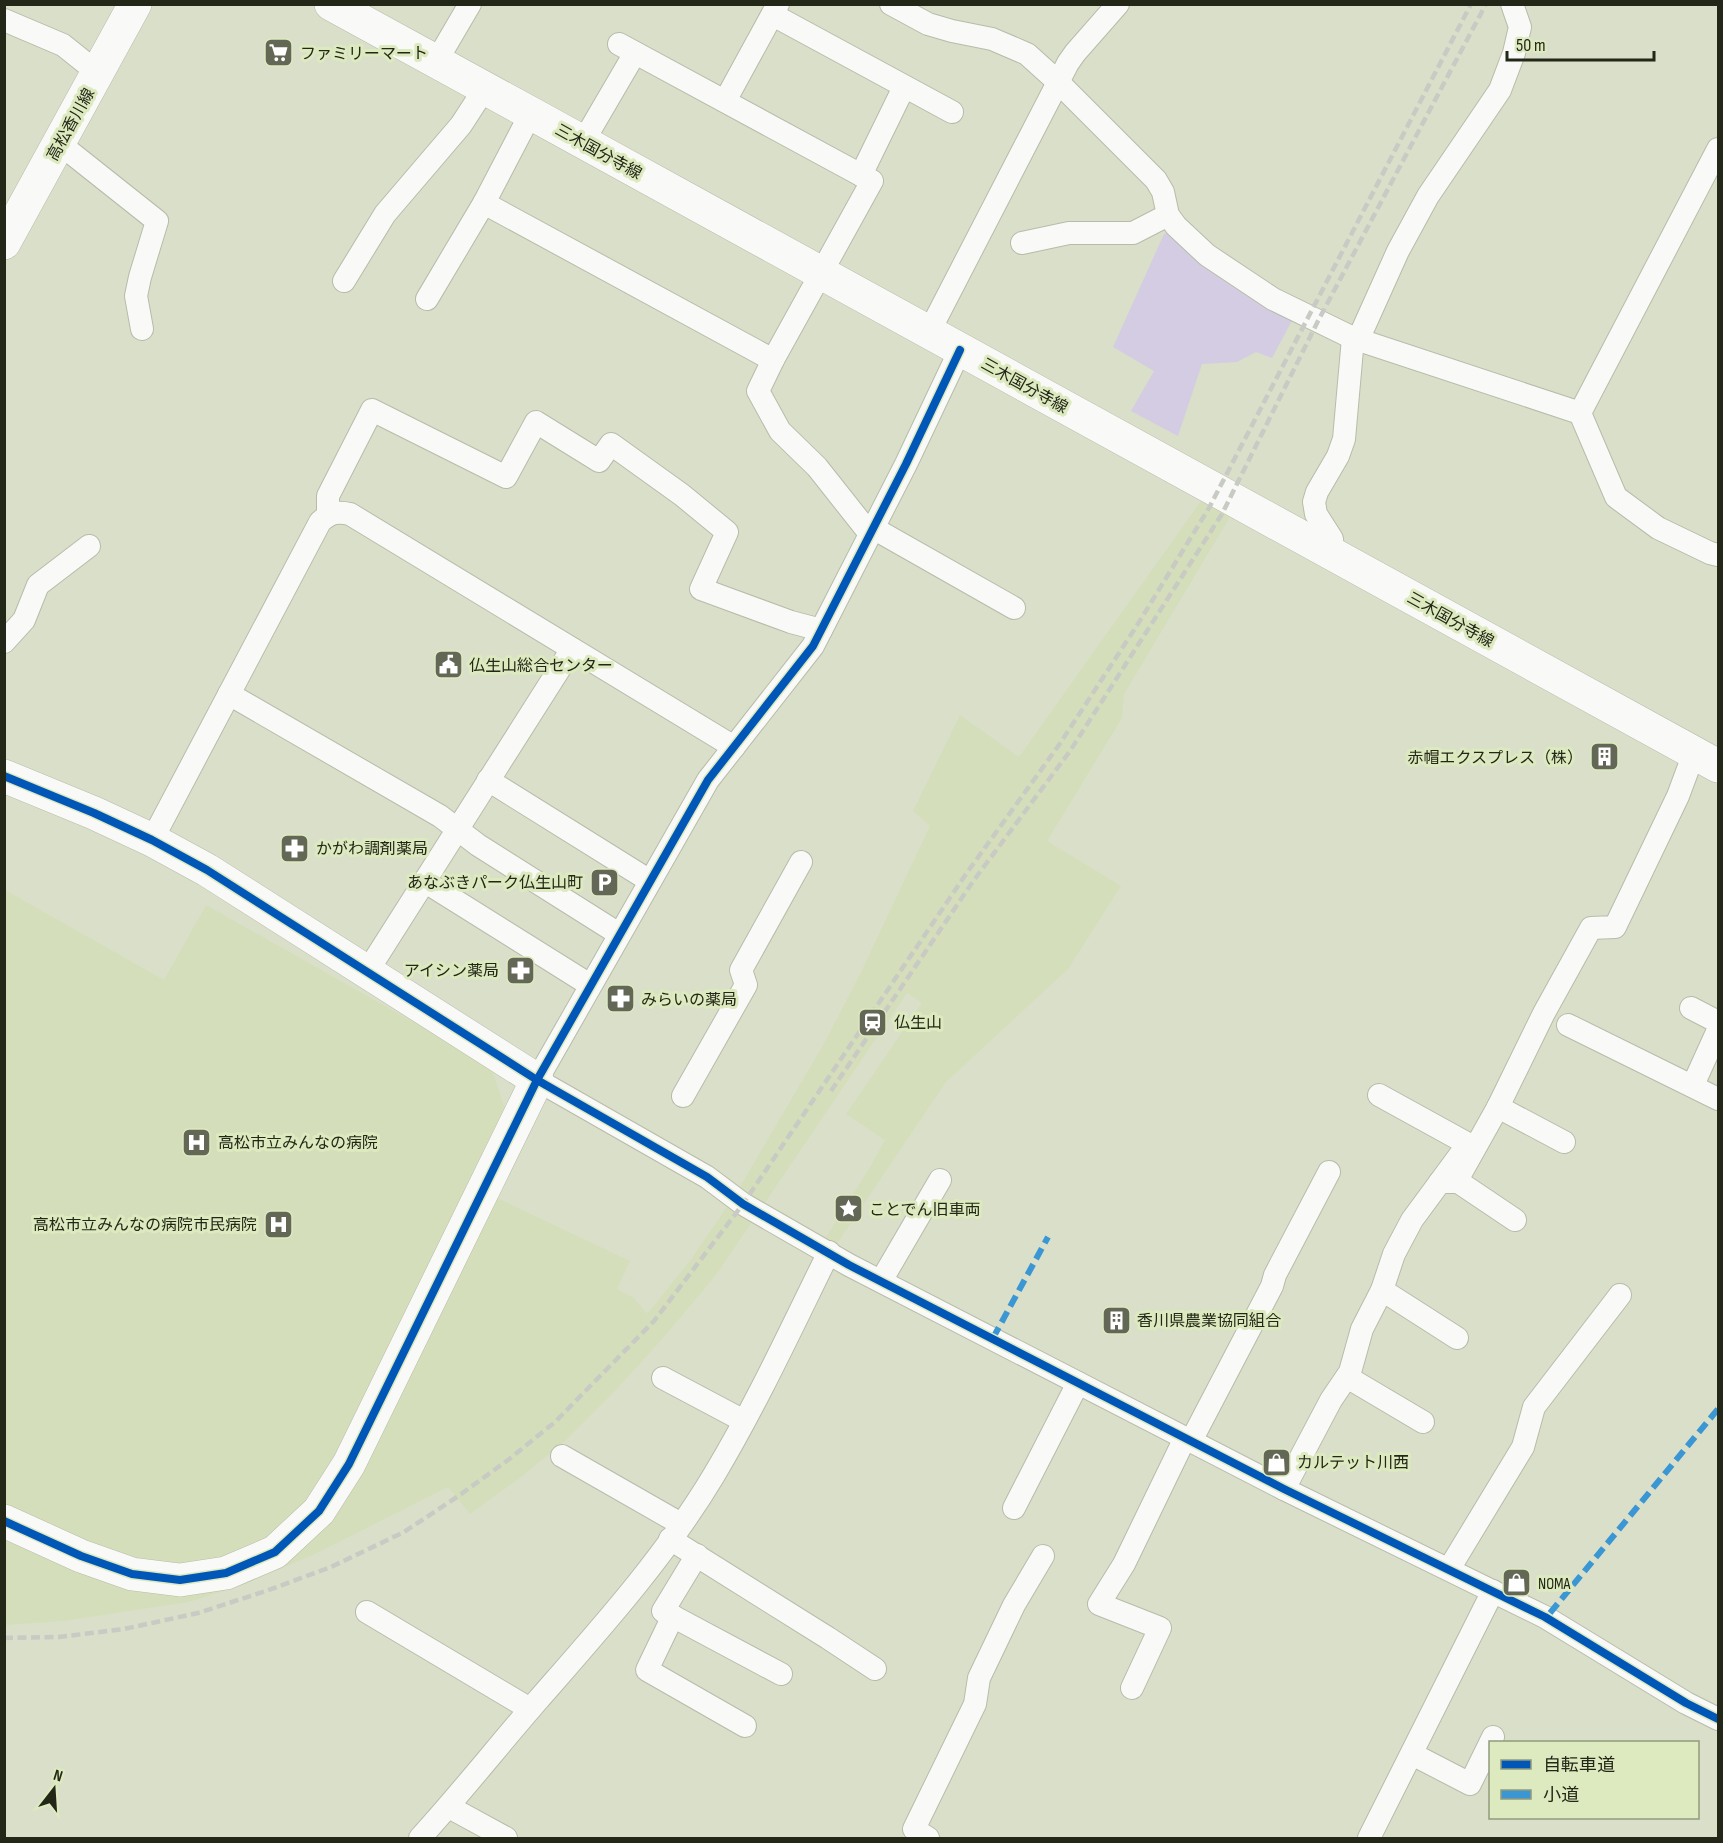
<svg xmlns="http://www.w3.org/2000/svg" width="1723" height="1843" font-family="'Sofia Sans Condensed','Noto Sans JP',sans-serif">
<rect width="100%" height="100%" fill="#d9dfc9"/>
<polygon fill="#d5deba" points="1201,501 1230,517 1124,694 1122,718 1047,841 1121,886 1068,969 946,1082 836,1245 826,1237 872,1164 885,1140 846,1114 922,1003 907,993 716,1275 664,1337 614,1392 567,1439 521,1477 470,1514 448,1487 315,1554 243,1585 188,1602 63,1621 5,1625 5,890 164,980 206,905 431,1032 492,1070 508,1118 474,1187 630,1261 617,1289 634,1298 647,1314 690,1261 737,1192 826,1040 861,972 930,826 913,811 960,715 1019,757"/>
<polygon fill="#d4cce2" points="1175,230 1296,313 1272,358 1256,352 1237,362 1202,364 1178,436 1131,411 1154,371 1113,347 1164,234"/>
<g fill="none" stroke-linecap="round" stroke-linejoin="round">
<defs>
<g id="street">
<polyline points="891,4 928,24 952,31 992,39 1027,54 1058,82 1156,180 1163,192 1168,215 1176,226 1207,255 1273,299 1353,338 1580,413 1616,497 1658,528 1710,553 1718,555"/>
<polyline points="773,15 952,112"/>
<polyline points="4,20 63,45 98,73"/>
<polyline points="619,44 872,181 773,360 758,391 780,431 817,467 870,534"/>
<polyline points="436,62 470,4"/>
<polyline points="725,101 778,4"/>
<polyline points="583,142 635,53"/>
<polyline points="60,144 157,221 140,277 136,296 142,329"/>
<polyline points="861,175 904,87"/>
<polyline points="484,203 773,360"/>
<polyline points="1022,243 1069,233 1133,233 1168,215"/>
<polyline points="344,281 385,214 461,125 485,88"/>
<polyline points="427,299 484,203 531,113"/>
<polyline points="929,332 1068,63 1075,53 1118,4"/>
<polyline points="1358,340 1398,251 1428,196 1500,90 1514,53 1520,27 1512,4"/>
<polyline points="960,350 906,464 813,646 708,780 537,1080 707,1177 743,1204 849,1265 1284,1489 1545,1617 1686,1703 1718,1719"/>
<polyline points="1580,413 1718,149"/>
<polyline points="328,514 328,496 372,410 506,477 536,422 599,461 611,444 682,495 727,532 701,589 791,622 821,630"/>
<polyline points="873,528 1014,608"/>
<polyline points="1333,554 1332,539 1316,514 1314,502 1317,492 1338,456 1344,439 1353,338"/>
<polyline points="4,642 24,620 38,585 89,546"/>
<polyline points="229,694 440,816 478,845 619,934"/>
<polyline points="488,780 650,881"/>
<path d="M152,840L320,522C330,513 336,511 350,514L734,747"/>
<polyline points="424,881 590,985"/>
<polyline points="367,972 572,649"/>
<polyline points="1691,1008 1718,1022"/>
<polyline points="1568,1025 1718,1099"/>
<polyline points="1693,1085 1718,1030"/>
<polyline points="1379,1095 1468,1144 1412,1220 1394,1254 1382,1290"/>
<polyline points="683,1096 746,985 741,970 801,862"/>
<polyline points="1498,1107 1564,1142"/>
<polyline points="1457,1181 1515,1220"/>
<polyline points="1440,1182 1456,1182 1498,1107 1544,1013 1591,928 1615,927 1678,796 1694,753"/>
<polyline points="881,1281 940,1180"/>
<polyline points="1347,1377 1423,1422"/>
<polyline points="663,1378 744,1421"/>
<polyline points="1191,1441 1272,1286 1275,1275 1329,1172"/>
<polyline points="562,1456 681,1524"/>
<polyline points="1284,1489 1331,1400 1350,1372 1362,1329 1382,1290 1457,1338"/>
<polyline points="1014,1508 1078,1383"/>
<polyline points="670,1539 828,1638 875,1669"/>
<polyline points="697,1555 663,1611 781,1674"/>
<polyline points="1449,1569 1523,1447 1534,1407 1620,1295"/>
<polyline points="367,1612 530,1709"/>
<polyline points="673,1616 647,1670 745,1726"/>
<polyline points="1132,1688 1160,1628 1099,1604 1124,1564 1185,1438"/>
<polyline points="1412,1754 1470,1784 1493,1737"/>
<polyline points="449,1807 506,1838"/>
<path d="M420,1838C461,1793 498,1746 538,1700C601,1628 665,1557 714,1475C757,1403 792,1327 829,1252"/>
<polyline points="928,1838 914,1829 975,1704 979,1678 1014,1605 1043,1556"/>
<polyline points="1369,1838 1493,1591"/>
</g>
<g id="secondary">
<polyline points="4,243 135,4"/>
<polyline points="4,776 94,813 152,840 207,870 537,1080 349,1464 319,1511 275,1552 226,1573 180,1580 132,1574 81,1556 4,1521"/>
</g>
<path id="primary" d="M331,4C794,257 1256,512 1718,766"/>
</defs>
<use href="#street" stroke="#b7bcaa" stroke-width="24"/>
<use href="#secondary" stroke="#b7bcaa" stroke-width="34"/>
<use href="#primary" stroke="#b7bcaa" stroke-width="34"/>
<use href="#street" stroke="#f9faf7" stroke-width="22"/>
<use href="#secondary" stroke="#f9faf7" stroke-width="33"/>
<use href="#primary" stroke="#f9faf7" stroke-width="33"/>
<g stroke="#c8cac4" stroke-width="4.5" stroke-dasharray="9 4.5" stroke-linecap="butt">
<polyline points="831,1091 974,880 1070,751 1222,514 1318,321 1486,4"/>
<polyline points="4,1638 59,1637 124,1629 198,1613 266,1591 331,1567 404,1532 457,1497 508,1460 555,1422 654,1321 743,1204 966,874 1059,745 1136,627 1209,508 1471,4"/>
</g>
<g stroke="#3b96d4" stroke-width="6" stroke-dasharray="12 6" stroke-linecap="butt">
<polyline points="993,1338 1048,1237"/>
<polyline points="1550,1613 1718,1409"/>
</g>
<defs>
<g id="cycleway">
<polyline points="4,776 94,813 152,840 207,870 537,1080 707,1177 743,1204 849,1265 1284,1489 1545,1617 1686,1703 1718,1719"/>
<polyline points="4,1521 81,1556 132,1574 180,1580 226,1573 275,1552 319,1511 349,1464 537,1080 708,780 813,646 906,464 960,350"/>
</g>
</defs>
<use href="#cycleway" stroke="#dde9bf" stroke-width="11"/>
<use href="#cycleway" stroke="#0057b8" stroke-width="8"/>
</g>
<defs>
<symbol id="supermarket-square" viewBox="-11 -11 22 22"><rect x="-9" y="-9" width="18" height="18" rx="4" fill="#636755" stroke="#dde9bf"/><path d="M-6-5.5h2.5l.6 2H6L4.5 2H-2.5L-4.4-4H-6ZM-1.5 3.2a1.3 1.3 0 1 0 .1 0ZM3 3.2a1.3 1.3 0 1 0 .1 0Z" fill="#fff"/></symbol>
<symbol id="civic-square" viewBox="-11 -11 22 22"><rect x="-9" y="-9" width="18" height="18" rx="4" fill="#636755" stroke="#dde9bf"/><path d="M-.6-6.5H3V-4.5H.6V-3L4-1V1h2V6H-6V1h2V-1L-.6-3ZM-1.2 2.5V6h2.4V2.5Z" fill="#fff"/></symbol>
<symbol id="building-square" viewBox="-11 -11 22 22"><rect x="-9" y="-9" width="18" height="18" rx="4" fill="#636755" stroke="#dde9bf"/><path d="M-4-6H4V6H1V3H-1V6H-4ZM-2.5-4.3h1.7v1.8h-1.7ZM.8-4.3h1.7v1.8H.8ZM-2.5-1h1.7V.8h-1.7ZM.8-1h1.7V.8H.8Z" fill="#fff"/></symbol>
<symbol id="pharmacy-square" viewBox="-11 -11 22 22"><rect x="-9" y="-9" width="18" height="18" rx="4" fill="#636755" stroke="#dde9bf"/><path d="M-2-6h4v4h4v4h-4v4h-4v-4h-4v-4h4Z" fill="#fff"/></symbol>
<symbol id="parking-square" viewBox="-11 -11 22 22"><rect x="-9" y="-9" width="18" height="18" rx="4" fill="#636755" stroke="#dde9bf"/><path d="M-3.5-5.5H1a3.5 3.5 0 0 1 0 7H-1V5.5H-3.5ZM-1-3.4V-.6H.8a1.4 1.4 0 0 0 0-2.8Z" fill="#fff"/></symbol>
<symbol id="station-square" viewBox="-11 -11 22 22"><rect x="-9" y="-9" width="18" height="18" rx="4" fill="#636755" stroke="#dde9bf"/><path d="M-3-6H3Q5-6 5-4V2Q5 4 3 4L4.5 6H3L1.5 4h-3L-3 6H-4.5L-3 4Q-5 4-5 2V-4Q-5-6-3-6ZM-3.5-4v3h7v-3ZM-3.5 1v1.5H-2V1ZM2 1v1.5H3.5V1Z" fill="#fff"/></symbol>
<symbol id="hospital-square" viewBox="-11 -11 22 22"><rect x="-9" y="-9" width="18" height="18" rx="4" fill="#636755" stroke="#dde9bf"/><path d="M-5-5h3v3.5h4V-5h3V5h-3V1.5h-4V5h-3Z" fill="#fff"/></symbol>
<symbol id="sight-square" viewBox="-11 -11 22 22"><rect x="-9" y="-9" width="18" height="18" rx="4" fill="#636755" stroke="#dde9bf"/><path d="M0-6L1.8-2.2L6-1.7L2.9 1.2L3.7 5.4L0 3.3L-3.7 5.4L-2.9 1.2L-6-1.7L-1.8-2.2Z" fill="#fff"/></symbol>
<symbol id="shop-square" viewBox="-11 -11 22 22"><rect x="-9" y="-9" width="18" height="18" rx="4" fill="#636755" stroke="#dde9bf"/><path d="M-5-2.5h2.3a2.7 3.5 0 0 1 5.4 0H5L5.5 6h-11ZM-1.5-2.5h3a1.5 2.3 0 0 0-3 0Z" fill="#fff"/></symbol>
</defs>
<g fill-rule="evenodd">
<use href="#supermarket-square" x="262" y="36" width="33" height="33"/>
<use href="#civic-square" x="432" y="648" width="33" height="33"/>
<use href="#building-square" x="1588" y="740" width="33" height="33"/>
<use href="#pharmacy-square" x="278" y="832" width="33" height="33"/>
<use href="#parking-square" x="588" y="866" width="33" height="33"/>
<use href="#pharmacy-square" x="504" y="954" width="33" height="33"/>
<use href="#pharmacy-square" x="604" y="982" width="33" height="33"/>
<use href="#station-square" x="856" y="1006" width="33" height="33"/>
<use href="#hospital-square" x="180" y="1126" width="33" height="33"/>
<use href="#sight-square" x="832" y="1192" width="33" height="33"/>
<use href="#hospital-square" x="262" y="1208" width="33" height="33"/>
<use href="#building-square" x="1100" y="1304" width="33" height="33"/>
<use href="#shop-square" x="1260" y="1446" width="33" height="33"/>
<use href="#shop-square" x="1500" y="1566" width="33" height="33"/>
</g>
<g text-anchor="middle" stroke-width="6" stroke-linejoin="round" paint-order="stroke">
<g font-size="16" fill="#232717" stroke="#dde9bf" text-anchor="start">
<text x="300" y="59">ファミリーマート</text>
<text x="469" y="671">仏生山総合センター</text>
<text x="1583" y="763" text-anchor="end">赤帽エクスプレス（株）</text>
<text x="316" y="854">かがわ調剤薬局</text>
<text x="583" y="888" text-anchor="end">あなぶきパーク仏生山町</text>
<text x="499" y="976" text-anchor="end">アイシン薬局</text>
<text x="641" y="1005">みらいの薬局</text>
<text x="894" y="1028">仏生山</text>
<text x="218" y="1148">高松市立みんなの病院</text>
<text x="869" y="1215">ことでん旧車両</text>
<text x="257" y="1230" text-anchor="end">高松市立みんなの病院市民病院</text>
<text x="1137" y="1326">香川県農業協同組合</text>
<text x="1297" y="1468">カルテット川西</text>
<text x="1538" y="1589">NOMA</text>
</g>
<g font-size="16" fill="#232717" stroke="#dde9bf">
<text transform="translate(70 124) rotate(-61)" y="6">高松香川線</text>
<text transform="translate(599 151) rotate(29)" y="6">三木国分寺線</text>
<text transform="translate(1025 385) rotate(29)" y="6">三木国分寺線</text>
<text transform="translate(1451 619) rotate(29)" y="6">三木国分寺線</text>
</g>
</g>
<rect width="1723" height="1843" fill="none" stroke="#232717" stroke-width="12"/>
<rect x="1489" y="1741" width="210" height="78" fill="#dde9bf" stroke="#939b7c" stroke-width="1.5"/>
<rect x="1501" y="1760" width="30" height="9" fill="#0057b8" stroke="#939b7c" stroke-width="1.5"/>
<text x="1543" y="1771" font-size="18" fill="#232717">自転車道</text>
<rect x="1501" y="1790" width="30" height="9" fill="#3b96d4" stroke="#939b7c" stroke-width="1.5"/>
<text x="1543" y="1801" font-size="18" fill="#232717">小道</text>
<g transform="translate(54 1789) rotate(17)" stroke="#dde9bf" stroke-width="4.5" paint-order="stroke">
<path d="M0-4.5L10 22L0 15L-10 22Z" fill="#232717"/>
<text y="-9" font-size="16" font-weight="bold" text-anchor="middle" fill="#232717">N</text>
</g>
<path d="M1507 51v9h147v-9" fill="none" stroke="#232717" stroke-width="3"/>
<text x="1516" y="51" font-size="18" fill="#232717" stroke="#dde9bf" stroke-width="4.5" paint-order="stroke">50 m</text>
</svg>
